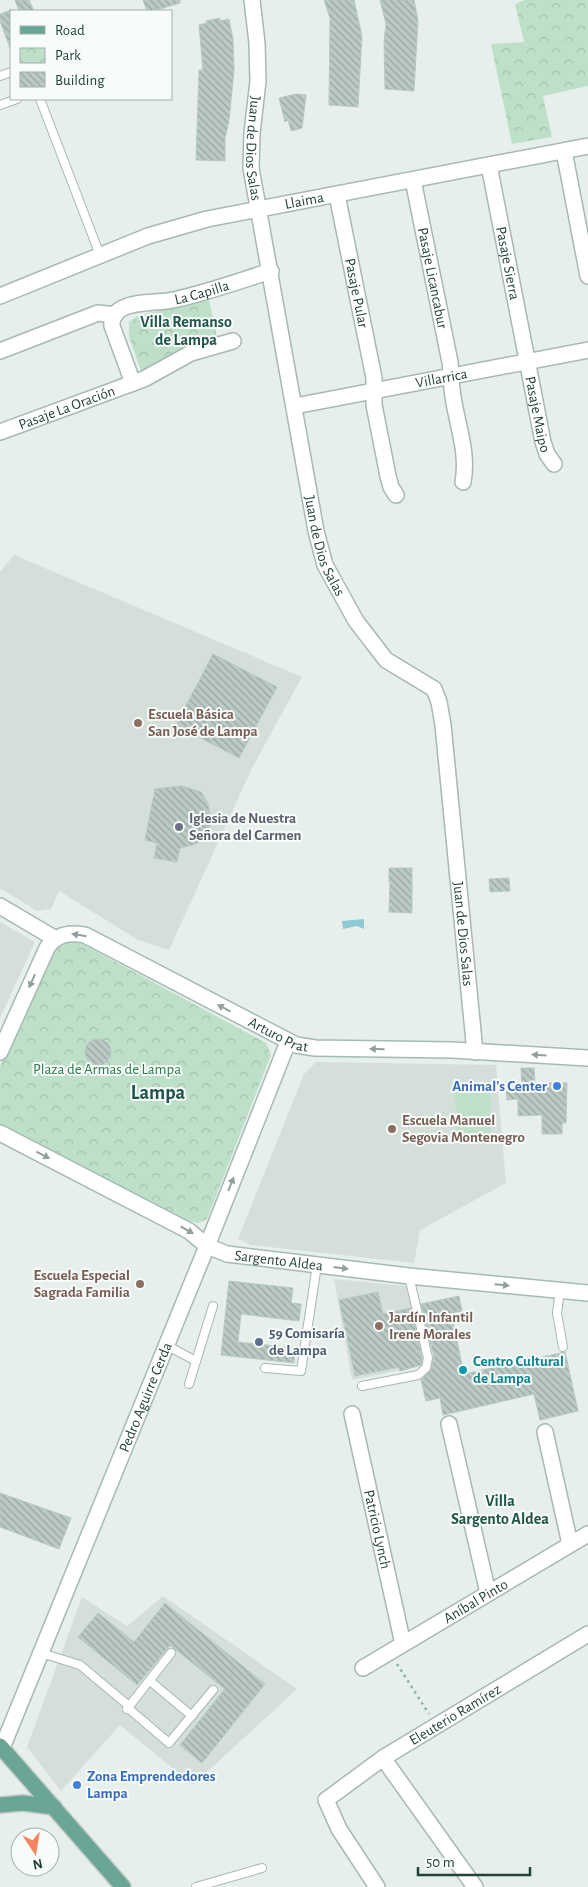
<svg xmlns="http://www.w3.org/2000/svg" width="588" height="1887" font-family="'Alegreya Sans',sans-serif">
<defs>
<pattern id="park-crowns" width="20" height="18" patternUnits="userSpaceOnUse" patternTransform="scale(1.25)"><rect width="20" height="18" fill="#bfe0c8"/><path d="M2 6a3 3 0 1 1 6 0M12 15a3 3 0 1 1 6 0" fill="none" stroke="#a4c1ad"/></pattern>
<pattern id="building-back-hatch" width="6" height="6" patternUnits="userSpaceOnUse" patternTransform="scale(1.25)"><rect width="6" height="6" fill="#bbcac4"/><path d="M-1 5l2 2M0 0l6 6M5-1l2 2" fill="none" stroke="#98a6a0"/></pattern>
</defs>
<rect width="100%" height="100%" fill="#e6efeb"/>
<g fill="#d4dfda">
<polygon points="14,555 302,677 252,768 169,950 138,940 59,891 51,909 37,911 0,888 0,572"/>
<polygon points="0,922 35,942 0,1018"/>
<polygon points="316,1062 496,1065 506,1183 420,1230 414,1263 251,1245 238,1239 304,1074"/>
<polygon points="334,1279 407,1286 425,1365 352,1380"/>
<polygon points="163,1596 297,1689 193,1785 120,1725 61,1791 27,1747 82,1597 127,1626"/>
</g>
<polygon fill="#bfe0c8" points="490,1086 491,1143 457,1144 455,1087"/>
<g fill="url(#park-crowns)">
<polygon points="525,0 588,0 588,86 543,96 552,137 512,144 491,44 524,42 515,4"/>
<polygon points="209,300 217,337 175,351 158,364 141,371 129,337 129,322 140,315"/>
<polygon points="77,941 266,1043 271,1055 207,1219 199,1223 184,1220 0,1125 0,1066 53,951 64,942"/>
</g>
<polygon fill="#8ec9d4" points="364,919 364,929 357,926 343,929 342,921"/>
<g fill="url(#building-back-hatch)" stroke="#b8c9c2">
<polygon points="15,0 29,0 34,11 19,11"/>
<polygon points="143,0 180,0 180,3 153,11 147,11"/>
<polygon points="324,0 354,0 362,36 358,107 329,105 330,18"/>
<polygon points="380,0 414,0 418,20 414,91 385,89 384,41 386,24"/>
<polygon points="11,10 11,48 10,48 0,21 0,14"/>
<polygon points="220,18 220,21 229,19 233,39 234,71 229,120 225,139 225,161 196,160 199,70 203,70 199,25 207,23 206,21"/>
<polygon points="296,94 306,95 302,128 291,131 288,120 285,122 279,98"/>
<polygon points="213,654 277,687 239,758 176,725"/>
<polygon points="182,786 201,792 208,804 211,819 208,835 196,844 180,848 177,862 154,858 157,843 145,840 155,789"/>
<polygon points="389,868 412,868 412,913 389,912 390,882 389,882"/>
<polygon points="509,878 510,891 490,892 489,879"/>
<circle cx="98" cy="1052" r="13"/>
<polygon points="521,1068 534,1068 535,1083 567,1083 566,1123 562,1123 562,1134 542,1134 542,1115 518,1116 518,1099 507,1100 506,1088 522,1087"/>
<polygon points="229,1281 293,1288 291,1303 301,1304 299,1321 241,1314 238,1342 295,1348 294,1363 221,1355"/>
<polygon points="378,1292 383,1314 411,1308 422,1358 421,1365 400,1371 399,1367 355,1376 339,1300"/>
<polygon points="459,1296 462,1311 451,1313 464,1374 565,1352 578,1411 540,1420 534,1394 443,1415 440,1398 426,1401 421,1380 431,1370 434,1357 421,1304"/>
<polygon points="0,1493 71,1518 59,1549 0,1527"/>
<polygon points="165,1603 265,1684 202,1763 180,1745 225,1689 170,1645 137,1685 78,1637 98,1613 134,1642"/>
</g>
<g fill="none" stroke-linecap="round" stroke-linejoin="round">
<defs>
<g id="service">
<polyline points="0,76 11,72"/>
<polyline points="40,99 100,255"/>
<polyline points="0,105 17,99"/>
<polyline points="560,1291 557,1313 563,1347"/>
<polyline points="166,1345 196,1361"/>
<polyline points="265,1368 301,1371 317,1265"/>
<polyline points="189,1384 213,1306"/>
<polyline points="362,1386 418,1375 426,1368 428,1358 409,1276"/>
<polyline points="41,1653 80,1665 129,1706"/>
<polyline points="150,1681 192,1716"/>
<polyline points="128,1708 169,1743 213,1690"/>
<polyline points="127,1709 171,1653"/>
<polyline points="196,1887 262,1868"/>
</g>
<g id="minor">
<path id="s1" d="M252,0L257,43L258,81L252,133L251,168L316,531L325,565L356,621L386,660L434,689L439,702L443,725L475,1052"/>
<polyline points="564,151 588,276"/>
<path id="s2" d="M489,165L543,442L547,454L554,464"/>
<path id="s3" d="M413,180L450,362C451,371 451,380 452,389C455,420 469,450 463,482"/>
<path id="s4" d="M337,195L374,378V405L388,476L391,487L396,495"/>
<path id="s5" d="M0,296L148,236L207,219L588,146"/>
<polyline points="0,351 98,313 115,315"/>
<path id="s6" d="M133,383L112,326C111,318 115,312 123,308C136,301 159,303 173,300C206,293 239,281 271,271"/>
<path id="s7" d="M295,406L588,350"/>
<path id="s8" d="M0,432L144,379L191,353L233,341"/>
<path id="s9" d="M352,1414L403,1644"/>
<polyline points="449,1424 488,1593"/>
<polyline points="545,1432 570,1544"/>
<path id="s10" d="M363,1668L588,1534"/>
<polyline points="383,1758 475,1887"/>
<path id="s11" d="M377,1887L339,1829L326,1800L383,1758L588,1634"/>
</g>
<polyline id="tertiary" points="0,906 54,938"/>
<g id="secondary">
<path id="s12" d="M0,1052L47,948C56,934 69,932 85,935L296,1045L315,1048L452,1050L588,1058"/>
<path id="s13" d="M0,1133L189,1231L207,1246L227,1254L409,1276L588,1293"/>
<path id="s14" d="M2,1748L207,1246L288,1042"/>
</g>
<g id="primary">
<polyline points="0,1746 123,1887"/>
<polyline points="0,1805 23,1803 54,1807"/>
</g>
</defs>
<use href="#service" stroke="#a8b8b2" stroke-width="10"/>
<use href="#minor" stroke="#a8b8b2" stroke-width="18"/>
<use href="#tertiary" stroke="#a8b8b2" stroke-width="18"/>
<use href="#secondary" stroke="#a4bbb3" stroke-width="18"/>
<use href="#primary" stroke="#c2cac8" stroke-width="18"/>
<polyline stroke="#86b3a5" stroke-width="2.5" stroke-dasharray="2.5 4" stroke-linecap="butt" points="397,1664 429,1714"/>
<use href="#service" stroke="#fff" stroke-width="8"/>
<use href="#minor" stroke="#fff" stroke-width="15"/>
<use href="#tertiary" stroke="#fff" stroke-width="15"/>
<use href="#secondary" stroke="#fff" stroke-width="15"/>
<use href="#primary" stroke="#6aa596" stroke-width="15"/>
</g>
<defs><path id="oneway-solid" d="M-6-.8H1V-3.2L6.5 0L1 3.2V.8H-6Z" transform="scale(1.25)"/></defs>
<g fill="#92a09c">
<use href="#oneway-solid" transform="translate(79 935) rotate(-171)"/>
<use href="#oneway-solid" transform="translate(32 981) rotate(114)"/>
<use href="#oneway-solid" transform="translate(224 1008) rotate(-152)"/>
<use href="#oneway-solid" transform="translate(377 1049) rotate(-179)"/>
<use href="#oneway-solid" transform="translate(539 1055) rotate(-177)"/>
<use href="#oneway-solid" transform="translate(43 1155) rotate(27)"/>
<use href="#oneway-solid" transform="translate(231 1184) rotate(-68)"/>
<use href="#oneway-solid" transform="translate(187 1230) rotate(29)"/>
<use href="#oneway-solid" transform="translate(341 1268) rotate(7)"/>
<use href="#oneway-solid" transform="translate(502 1285) rotate(5)"/>
</g>
<g fill="#8d6e63" stroke="#f7fbf9" stroke-width="2">
<circle cx="138" cy="723" r="5"/>
<circle cx="392" cy="1129" r="5"/>
<circle cx="140" cy="1284" r="5"/>
<circle cx="379" cy="1326" r="5"/>
</g>
<circle fill="#6b7280" stroke="#f7fbf9" stroke-width="2" cx="179" cy="827" r="5"/>
<g fill="#3f7fe0" stroke="#f7fbf9" stroke-width="2">
<circle cx="557" cy="1086" r="5"/>
<circle cx="77" cy="1785" r="5"/>
</g>
<circle fill="#5c6f8a" stroke="#f7fbf9" stroke-width="2" cx="259" cy="1342" r="5"/>
<circle fill="#0f9aa8" stroke="#f7fbf9" stroke-width="2" cx="463" cy="1370" r="5"/>
<g text-anchor="middle" stroke-width="4" stroke-linejoin="round" paint-order="stroke">
<g font-size="15" fill="#24423a" stroke="#f7fbf9">
<text dy="5" stroke="none"><textPath href="#s1" startOffset="149">Juan de Dios Salas</textPath></text>
<text dy="5" stroke="none"><textPath href="#s5" startOffset="320">Llaima</textPath></text>
<text dy="5" stroke="none"><textPath href="#s2" startOffset="100">Pasaje Sierra</textPath></text>
<text dy="5" stroke="none"><textPath href="#s3" startOffset="100">Pasaje Licancabur</textPath></text>
<text dy="5" stroke="none"><textPath href="#s6" startOffset="164">La Capilla</textPath></text>
<text dy="5" stroke="none"><textPath href="#s4" startOffset="100">Pasaje Pular</textPath></text>
<text dy="5" stroke="none"><textPath href="#s7" startOffset="149">Villarrica</textPath></text>
<text dy="5" stroke="none"><textPath href="#s8" startOffset="71">Pasaje La Oración</textPath></text>
<text dy="5" stroke="none"><textPath href="#s2" startOffset="254">Pasaje Maipo</textPath></text>
<text dy="5" stroke="none"><textPath href="#s1" startOffset="554">Juan de Dios Salas</textPath></text>
<text dy="5" stroke="none"><textPath href="#s1" startOffset="989">Juan de Dios Salas</textPath></text>
<text dy="5" stroke="none"><textPath href="#s12" startOffset="375">Arturo Prat</textPath></text>
<text dy="5" stroke="none"><textPath href="#s13" startOffset="310">Sargento Aldea</textPath></text>
<text dy="5" stroke="none"><textPath href="#s14" startOffset="379">Pedro Aguirre Cerda</textPath></text>
<text dy="5" stroke="none"><textPath href="#s9" startOffset="118">Patricio Lynch</textPath></text>
<text dy="5" stroke="none"><textPath href="#s10" startOffset="131">Aníbal Pinto</textPath></text>
<text dy="5" stroke="none"><textPath href="#s11" startOffset="256">Eleuterio Ramírez</textPath></text>
</g>
<g font-size="15" font-weight="bold" fill="#785e54" stroke="#f7fbf9" text-anchor="start">
<text x="148" y="719">Escuela Básica<tspan x="148" dy="17">San José de Lampa</tspan></text>
<text x="402" y="1125">Escuela Manuel<tspan x="402" dy="17">Segovia Montenegro</tspan></text>
<text x="130" y="1280" text-anchor="end">Escuela Especial<tspan x="130" dy="17">Sagrada Familia</tspan></text>
<text x="389" y="1322">Jardín Infantil<tspan x="389" dy="17">Irene Morales</tspan></text>
</g>
<g font-size="15" font-weight="bold" fill="#5b616d" stroke="#f7fbf9" text-anchor="start">
<text x="189" y="823">Iglesia de Nuestra<tspan x="189" dy="17">Señora del Carmen</tspan></text>
</g>
<g font-size="15" fill="#2d7a4b" stroke="#f7fbf9">
<text x="107" y="1074">Plaza de Armas de Lampa</text>
</g>
<g font-size="15" font-weight="bold" fill="#366cbe" stroke="#f7fbf9" text-anchor="end">
<text x="547" y="1091">Animal's Center</text>
<text x="87" y="1781" text-anchor="start">Zona Emprendedores<tspan x="87" dy="17">Lampa</tspan></text>
</g>
<g font-size="15" font-weight="bold" fill="#4e5e75" stroke="#f7fbf9" text-anchor="start">
<text x="269" y="1338">59 Comisaría<tspan x="269" dy="17">de Lampa</tspan></text>
</g>
<g font-size="15" font-weight="bold" fill="#0d838f" stroke="#f7fbf9" text-anchor="start">
<text x="473" y="1366">Centro Cultural<tspan x="473" dy="17">de Lampa</tspan></text>
</g>
<g font-size="16" font-weight="bold" fill="#1f5548" stroke="#f7fbf9">
<text x="186" y="327">Villa Remanso<tspan x="186" dy="18">de Lampa</tspan></text>
<text x="500" y="1506">Villa<tspan x="500" dy="18">Sargento Aldea</tspan></text>
</g>
<g font-size="20" font-weight="bold" fill="#1f5548" stroke="#f7fbf9">
<text x="158" y="1099">Lampa</text>
</g>
</g>
<rect x="10" y="10" width="162" height="90" fill="#f7fbf9" stroke="#a3b1ad"/>
<rect x="20" y="26" width="25" height="8" fill="#6aa596" stroke="#a3b1ad"/>
<text x="55" y="35" font-size="15" fill="#24423a">Road</text>
<rect x="20" y="48" width="25" height="15" fill="url(#park-crowns)" stroke="#a3b1ad"/>
<text x="55" y="60" font-size="15" fill="#24423a">Park</text>
<rect x="20" y="72" width="25" height="15" fill="url(#building-back-hatch)" stroke="#a3b1ad"/>
<text x="55" y="85" font-size="15" fill="#24423a">Building</text>
<g transform="translate(35 1852) rotate(168)"><circle r="24" fill="#f7fbf9" stroke="#a3b1ad"/>
<path d="M0-4L9 19L0 12L-9 19Z" fill="#f4845f"/>
<text y="-8" font-size="14" font-weight="bold" text-anchor="middle" fill="#24423a">N</text>
</g>
<path d="M418 1867v8h112v-8" fill="none" stroke="#24423a" stroke-width="2.5"/>
<text x="426" y="1867" font-size="15" fill="#24423a" stroke="#f7fbf9" stroke-width="4" paint-order="stroke">50 m</text>
</svg>
